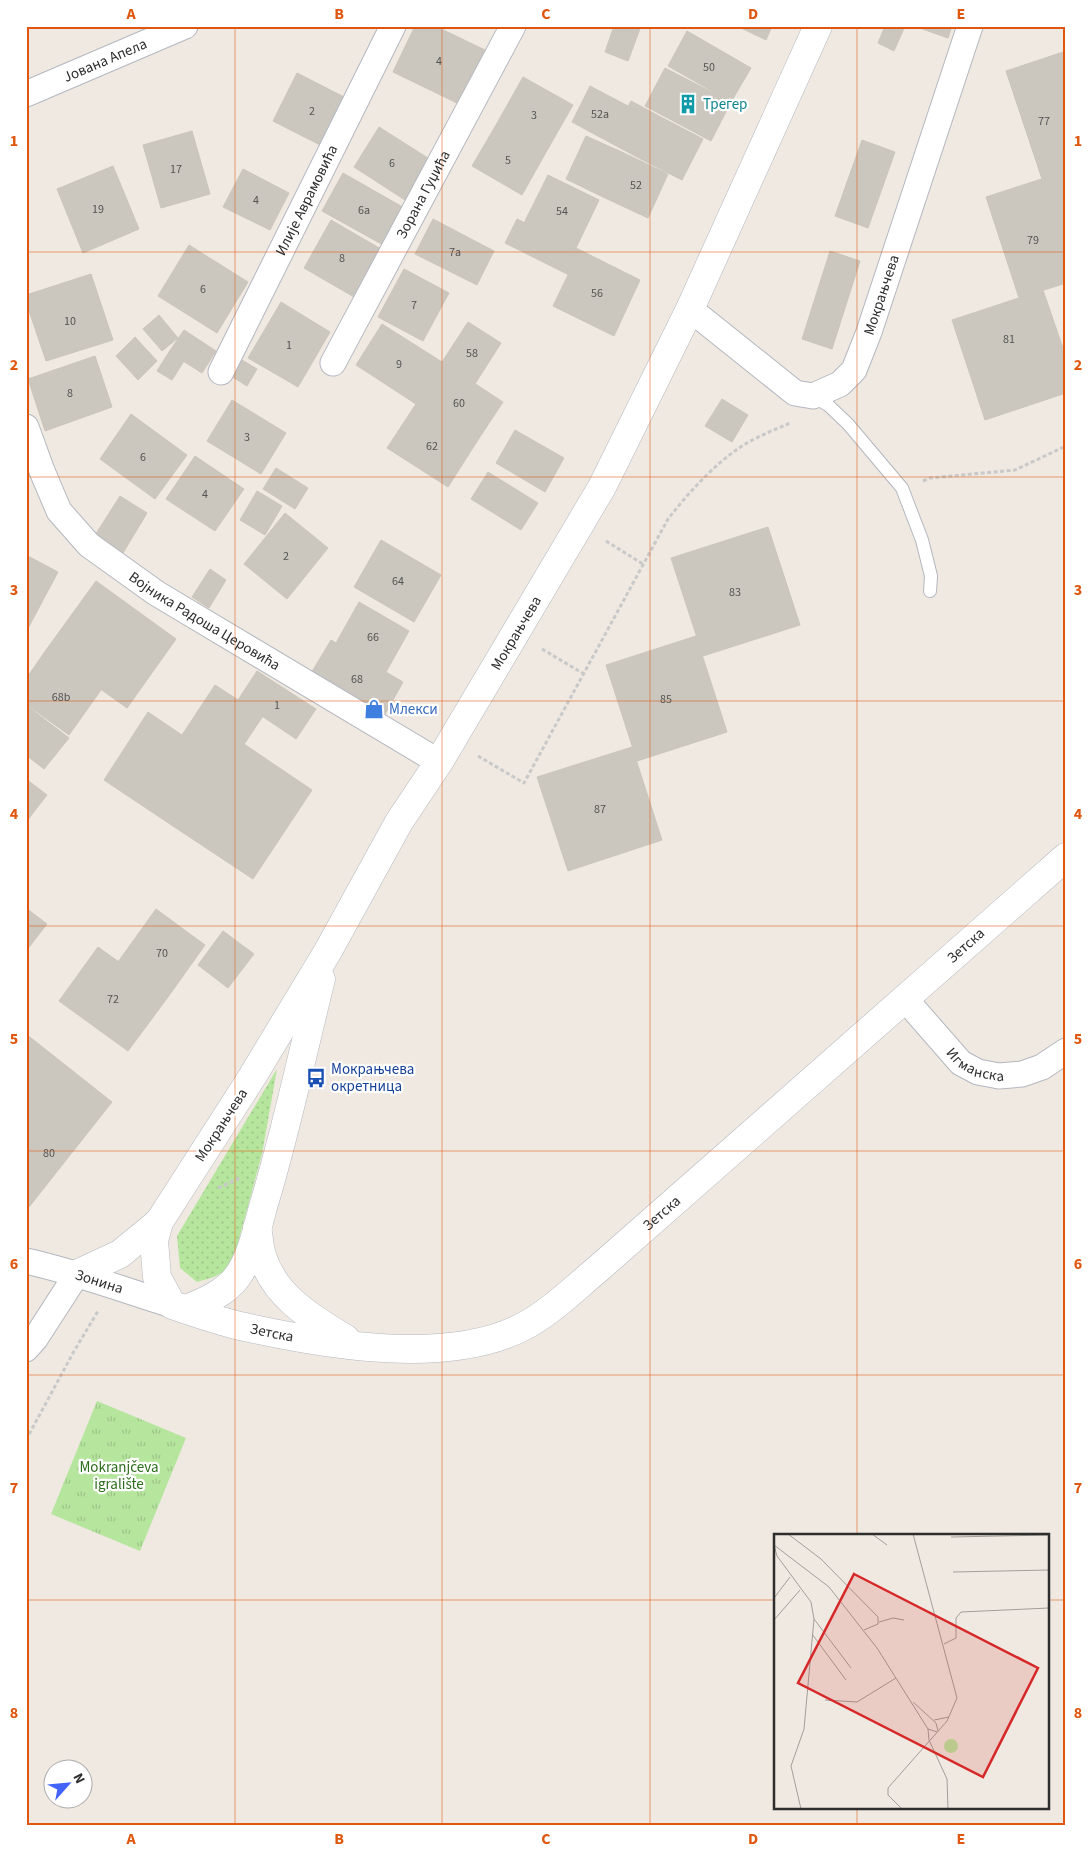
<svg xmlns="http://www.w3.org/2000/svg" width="1092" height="1852" font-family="'Source Sans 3',sans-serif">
<defs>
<pattern id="grass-dots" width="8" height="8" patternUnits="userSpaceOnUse" patternTransform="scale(1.25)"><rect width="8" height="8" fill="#b6e59e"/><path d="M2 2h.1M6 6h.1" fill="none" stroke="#9dc588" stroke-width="1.8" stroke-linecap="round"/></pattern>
<pattern id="park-tufts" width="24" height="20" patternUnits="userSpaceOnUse" patternTransform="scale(1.25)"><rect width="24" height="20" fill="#b6e59e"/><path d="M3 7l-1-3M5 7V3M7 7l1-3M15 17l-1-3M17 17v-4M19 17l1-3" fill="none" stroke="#9dc588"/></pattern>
</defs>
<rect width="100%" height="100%" fill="#efe9e1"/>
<polygon fill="url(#grass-dots)" points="277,1069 262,1154 235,1254 225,1271 214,1277 197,1282 180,1268 177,1236"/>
<polygon fill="url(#park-tufts)" points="97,1401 186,1438 140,1551 51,1514"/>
<g fill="#cbc7bf" stroke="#cbc5ba">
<polygon points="415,26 435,26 485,50 459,104 393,72"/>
<polygon points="614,26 641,26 628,61 605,52"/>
<polygon points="737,26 772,26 766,40"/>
<polygon points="885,26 905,26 894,51 878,43"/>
<polygon points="914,26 952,26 948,38"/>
<polygon points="687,31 751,68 731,102 668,66"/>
<polygon points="1066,51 1066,171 1042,179 1006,71"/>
<polygon points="665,68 731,102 711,141 645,106"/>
<polygon points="297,73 350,100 326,148 273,121"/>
<polygon points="523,77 573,105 545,154 496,125"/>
<polygon points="590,86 628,106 609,142 572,122"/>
<polygon points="631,101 659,116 637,157 609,142"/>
<polygon points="659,116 703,139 682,180 637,157"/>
<polygon points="496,125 545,154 522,195 472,166"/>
<polygon points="379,127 431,160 405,200 354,167"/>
<polygon points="192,131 210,194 161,208 143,145"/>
<polygon points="586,136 624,153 603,197 566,179"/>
<polygon points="862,140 895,152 868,228 835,216"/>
<polygon points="624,153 668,174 648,218 603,197"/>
<polygon points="113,166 139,229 83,253 57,189"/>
<polygon points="243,169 289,193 270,230 223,207"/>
<polygon points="1066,171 1066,283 1019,298 986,197"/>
<polygon points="343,173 406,209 385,246 322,211"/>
<polygon points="548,175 599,200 576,248 524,223"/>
<polygon points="433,219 494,251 477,285 415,254"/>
<polygon points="517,219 580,250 569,275 505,243"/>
<polygon points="331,220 381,249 354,297 304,268"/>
<polygon points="189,245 248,282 217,333 158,296"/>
<polygon points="580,250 640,280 614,336 553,306"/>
<polygon points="830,251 860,261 832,349 802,339"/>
<polygon points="404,269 449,293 423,341 378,317"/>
<polygon points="91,274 113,340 46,361 26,302 26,295"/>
<polygon points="1043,290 1066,357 1066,393 985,420 952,320"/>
<polygon points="281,302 330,332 298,387 248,358"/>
<polygon points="159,315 178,338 162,351 143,329"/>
<polygon points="468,322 501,343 475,384 442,362"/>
<polygon points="382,324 442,362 416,404 356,365"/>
<polygon points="184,330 216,351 202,373 169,352"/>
<polygon points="135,337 157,361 138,380 116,356"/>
<polygon points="169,352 184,361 172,380 157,371"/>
<polygon points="95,356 112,407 45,431 28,379"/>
<polygon points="237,357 257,369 247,386 228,374"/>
<polygon points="442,362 503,402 476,443 416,404"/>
<polygon points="722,399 748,415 732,442 705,426"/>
<polygon points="232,400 286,433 261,474 207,441"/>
<polygon points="416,404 476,443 448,487 387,448"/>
<polygon points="131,414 187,455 155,499 100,459"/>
<polygon points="515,430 564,458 545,492 496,463"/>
<polygon points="195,456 244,489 215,531 166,499"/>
<polygon points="276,468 308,488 295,509 263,489"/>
<polygon points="488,472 538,503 521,530 471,499"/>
<polygon points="257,491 282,506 265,535 240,520"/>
<polygon points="120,496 147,513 120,558 92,540"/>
<polygon points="285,513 328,548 287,599 244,564"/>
<polygon points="768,527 800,625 703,656 671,558"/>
<polygon points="381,540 441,575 414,622 354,587"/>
<polygon points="26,555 58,572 26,632"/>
<polygon points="210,569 226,580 209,608 192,597"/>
<polygon points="96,581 176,639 127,708 46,650"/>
<polygon points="359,602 409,631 386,672 336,643"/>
<polygon points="696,636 727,732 637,761 606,665"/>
<polygon points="331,640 403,682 383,718 310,675"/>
<polygon points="46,650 101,690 69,735 26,704 26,679"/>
<polygon points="257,671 316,709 296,739 238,700"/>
<polygon points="215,685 263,716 229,767 182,735"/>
<polygon points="26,705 69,738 44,769 26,755"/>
<polygon points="148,712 229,767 185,834 104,780"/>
<polygon points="244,744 312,790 253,879 185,834"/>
<polygon points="632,747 662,840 568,871 537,777"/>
<polygon points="26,779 47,795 26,822"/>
<polygon points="26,908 47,924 26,951"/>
<polygon points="156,909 205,945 168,997 118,962"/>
<polygon points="223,931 254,954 228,988 198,965"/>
<polygon points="98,947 168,997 128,1051 59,1001"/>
<polygon points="26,1034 112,1102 29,1207 26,1205"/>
</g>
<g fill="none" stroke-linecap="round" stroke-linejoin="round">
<defs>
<polyline id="service" points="813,396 828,405 848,424 902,488 922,540 931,576 930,591"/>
<g id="minor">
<path id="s1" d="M26,94L185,26"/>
<path id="s2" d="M690,309L795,393L813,396L840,384L854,370L869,332L970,26"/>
<path id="s3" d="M333,363L513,26"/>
<path id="s4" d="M221,372L393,26"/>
<path id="s5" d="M26,427L42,471L59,511L89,545L156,593L439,762"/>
<path id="s6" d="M905,999L961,1063L978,1072L999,1076L1022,1074L1042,1067L1066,1051"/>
<path id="s7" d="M26,1261C76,1272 124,1290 172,1305"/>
<polyline points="26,1349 35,1339 77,1274"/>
</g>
<g id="tertiary">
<path id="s8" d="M818,26L690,309L602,487L439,762L399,822L328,951L252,1077L159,1222L154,1241L157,1277L172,1305C196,1313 221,1322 245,1327C326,1345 453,1367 528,1324C553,1310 576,1287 599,1268L1066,857"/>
<path d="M257,1228C259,1236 259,1244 261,1252C272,1295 311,1318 346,1339"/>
<polyline points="77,1274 120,1254 159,1222"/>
<path d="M186,1309C204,1302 225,1293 237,1277C251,1258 257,1230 263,1207C286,1132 302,1055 321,979"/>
</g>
</defs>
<use href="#service" stroke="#b4b7c1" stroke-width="14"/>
<use href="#minor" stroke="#b4b7c1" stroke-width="27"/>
<use href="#tertiary" stroke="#b4b7c1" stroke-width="29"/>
<g stroke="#c9c9c9" stroke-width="3" stroke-dasharray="4 2.5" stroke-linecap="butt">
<polyline points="923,481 930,478 1015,470 1066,446"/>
<polyline points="606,541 643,564"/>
<polyline points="542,649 584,674"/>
<path d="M478,756L524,783L668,519C689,492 718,460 747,443C761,435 776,429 790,423"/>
<polyline points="218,1188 240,1178"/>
<polyline points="26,1440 73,1353 98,1311"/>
</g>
<use href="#service" stroke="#fff" stroke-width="12"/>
<use href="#minor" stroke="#fff" stroke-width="25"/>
<use href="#tertiary" stroke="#fff" stroke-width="28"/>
</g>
<path fill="none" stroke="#df570e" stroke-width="1" stroke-opacity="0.55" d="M235,26V1826M442,26V1826M650,26V1826M857,26V1536M26,252H1066M26,477H1066M26,701H1066M26,926H1066M26,1151H1066M26,1375H1066M26,1600H776M1048,1600H1066M857,1808V1826"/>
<defs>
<symbol id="building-bare" viewBox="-9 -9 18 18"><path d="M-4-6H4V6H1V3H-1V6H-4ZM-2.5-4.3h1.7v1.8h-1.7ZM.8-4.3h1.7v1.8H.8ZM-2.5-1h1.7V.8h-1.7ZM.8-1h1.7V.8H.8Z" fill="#0f9aa8" stroke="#fff" stroke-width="2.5" paint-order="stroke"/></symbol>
<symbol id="shop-bare" viewBox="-9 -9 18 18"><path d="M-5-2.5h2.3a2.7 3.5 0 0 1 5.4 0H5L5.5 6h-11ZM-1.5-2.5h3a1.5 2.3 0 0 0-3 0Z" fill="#3f7fe0" stroke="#fff" stroke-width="2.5" paint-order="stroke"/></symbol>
<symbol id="bus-bare" viewBox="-9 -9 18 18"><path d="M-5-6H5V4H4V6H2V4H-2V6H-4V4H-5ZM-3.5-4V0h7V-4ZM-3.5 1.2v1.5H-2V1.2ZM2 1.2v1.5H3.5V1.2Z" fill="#1a4fb4" stroke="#fff" stroke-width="2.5" paint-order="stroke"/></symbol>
</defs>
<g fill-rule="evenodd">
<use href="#building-bare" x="674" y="90" width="28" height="28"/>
<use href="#shop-bare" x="360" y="695" width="28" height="28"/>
<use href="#bus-bare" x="302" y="1064" width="28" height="28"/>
</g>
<g text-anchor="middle" stroke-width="4.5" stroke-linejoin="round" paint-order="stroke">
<g font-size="12" fill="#555452">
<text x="439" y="65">4</text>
<text x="709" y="71">50</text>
<text x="312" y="115">2</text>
<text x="600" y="118">52a</text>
<text x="534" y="119">3</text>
<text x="1044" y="125">77</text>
<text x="508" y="164">5</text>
<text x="392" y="167">6</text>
<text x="176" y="173">17</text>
<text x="636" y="189">52</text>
<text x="256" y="204">4</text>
<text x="98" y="213">19</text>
<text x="364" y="214">6a</text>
<text x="562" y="215">54</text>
<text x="1033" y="244">79</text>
<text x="455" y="256">7a</text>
<text x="342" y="262">8</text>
<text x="203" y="293">6</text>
<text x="597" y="297">56</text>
<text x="414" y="309">7</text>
<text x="70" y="325">10</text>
<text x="1009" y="343">81</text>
<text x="289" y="349">1</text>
<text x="472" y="357">58</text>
<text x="399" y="368">9</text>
<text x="70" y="397">8</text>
<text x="459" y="407">60</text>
<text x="247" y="441">3</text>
<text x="432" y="450">62</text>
<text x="143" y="461">6</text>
<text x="205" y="498">4</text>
<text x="286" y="560">2</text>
<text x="398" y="585">64</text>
<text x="735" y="596">83</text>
<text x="373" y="641">66</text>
<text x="357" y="683">68</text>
<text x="61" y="701">68b</text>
<text x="666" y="703">85</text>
<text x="277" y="709">1</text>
<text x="600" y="813">87</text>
<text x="162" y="957">70</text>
<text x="113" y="1003">72</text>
<text x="49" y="1157">80</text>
</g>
<g font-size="15" fill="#2e2e2e" stroke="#fff">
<text dy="5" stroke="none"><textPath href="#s1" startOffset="86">Јована Апела</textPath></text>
<text dy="5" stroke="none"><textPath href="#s3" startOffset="191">Зорана Гуџића</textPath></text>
<text dy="5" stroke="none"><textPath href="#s4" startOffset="192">Илије Аврамовића</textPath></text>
<text dy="5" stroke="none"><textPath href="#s2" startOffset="282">Мокрањчева</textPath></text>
<text dy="5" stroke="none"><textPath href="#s5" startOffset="274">Војника Радоша Церовића</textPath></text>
<text transform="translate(516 633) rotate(-59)" y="5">Мокрањчева</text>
<text dy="5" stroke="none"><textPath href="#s8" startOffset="2399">Зетска</textPath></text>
<text dy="5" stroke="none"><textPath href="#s6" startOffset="99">Игманска</textPath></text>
<text transform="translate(221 1125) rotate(-57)" y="5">Мокрањчева</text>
<text dy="5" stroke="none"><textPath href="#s8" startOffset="1994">Зетска</textPath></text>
<text dy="5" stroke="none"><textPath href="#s7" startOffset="76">Зонина</textPath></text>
<text dy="5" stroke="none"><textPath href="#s8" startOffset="1559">Зетска</textPath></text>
</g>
<g font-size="15" fill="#0d838f" stroke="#fff" text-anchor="start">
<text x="703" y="109">Трегер</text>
</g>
<g font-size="15" fill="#366cbe" stroke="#fff" text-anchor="start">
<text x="389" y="714">Млекси</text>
</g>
<g font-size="15" fill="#164399" stroke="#fff" text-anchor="start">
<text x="331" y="1074">Мокрањчева<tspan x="331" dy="17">окретница</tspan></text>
</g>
<g font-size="15" fill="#2c6e1b" stroke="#fff">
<text x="119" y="1472">Mokranjčeva<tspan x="119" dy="17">igralište</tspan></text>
</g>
</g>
<g transform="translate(774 1534)">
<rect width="275" height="275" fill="#efe9e1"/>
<path d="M170 212a7 7 0 1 1 14 0a7 7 0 1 1-14 0Z" fill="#b6e59e"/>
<path fill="none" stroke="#a29e99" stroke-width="1" d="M14,0L47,25L104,83V90L90,96M98,0L113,11M177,3L275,1M0,11L3,22L37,68L40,85L30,195L17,232L27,275M0,11L55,53L103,114L154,195L163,198M179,38L275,36M0,64L16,43M40,85L77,134M0,86L26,56M105,88L119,84L130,86M38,100L72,146M170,110L182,104V84L187,78L275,74M51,166L83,168L122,144M139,168L162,189L164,197M160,186L175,183M154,195L155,206L173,245L174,275M128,275L114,261V254L173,187L183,164L139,0"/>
<path fill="#d62828" fill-opacity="0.15" stroke="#d62828" stroke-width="2.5" d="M80,40L264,134L209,243L24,149Z"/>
<rect width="275" height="275" fill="none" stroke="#2e2e2e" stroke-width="2.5"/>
</g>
<rect width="1092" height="1852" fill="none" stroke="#ffffff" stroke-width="55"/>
<g transform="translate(68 1784) rotate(63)"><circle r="24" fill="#ffffff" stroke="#ababab"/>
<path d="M0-4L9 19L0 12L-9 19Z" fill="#4264fb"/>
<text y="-8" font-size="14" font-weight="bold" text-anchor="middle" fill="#2e2e2e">N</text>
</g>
<rect x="28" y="28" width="1036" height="1796" fill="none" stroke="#df570e" stroke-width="2"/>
<g font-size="16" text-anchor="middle" font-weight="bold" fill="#df570e">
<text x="131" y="19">A</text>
<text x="339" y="19">B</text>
<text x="546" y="19">C</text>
<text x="753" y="19">D</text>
<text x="961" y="19">E</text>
<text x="14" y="146">1</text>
<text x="1078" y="146">1</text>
<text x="14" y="370">2</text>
<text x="1078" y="370">2</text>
<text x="14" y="595">3</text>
<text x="1078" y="595">3</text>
<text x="14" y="819">4</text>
<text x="1078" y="819">4</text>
<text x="14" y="1044">5</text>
<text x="1078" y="1044">5</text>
<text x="14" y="1269">6</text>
<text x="1078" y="1269">6</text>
<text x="14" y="1493">7</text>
<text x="1078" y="1493">7</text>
<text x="14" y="1718">8</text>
<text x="1078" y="1718">8</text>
<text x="131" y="1844">A</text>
<text x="339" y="1844">B</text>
<text x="546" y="1844">C</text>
<text x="753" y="1844">D</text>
<text x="961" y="1844">E</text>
</g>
</svg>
